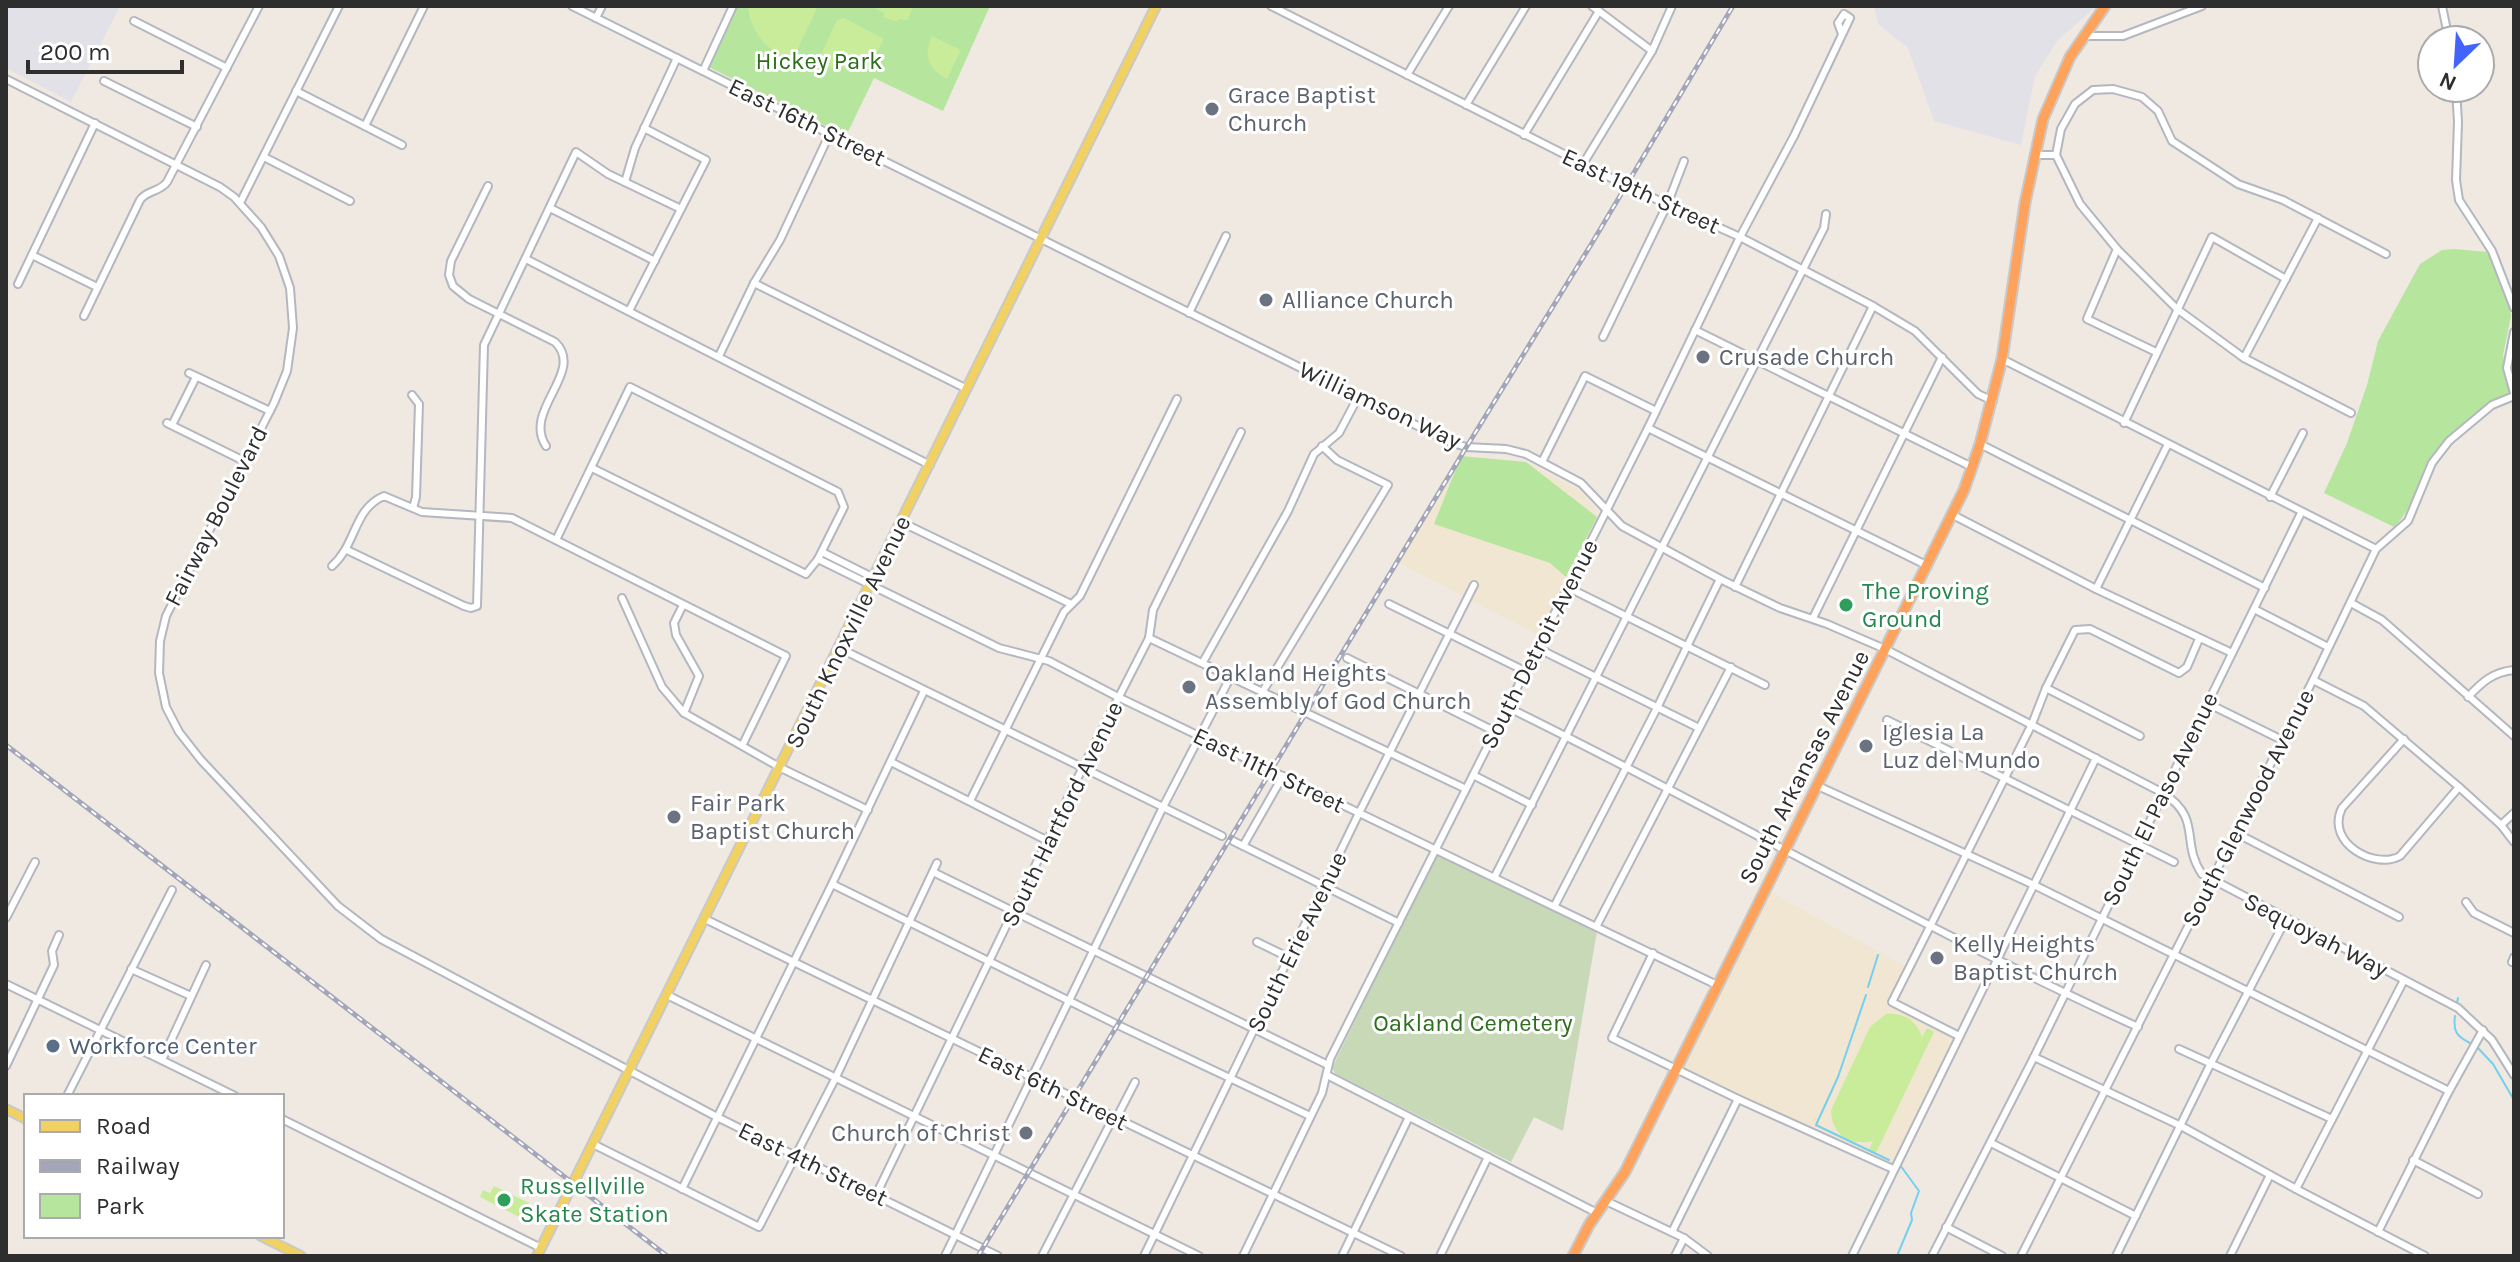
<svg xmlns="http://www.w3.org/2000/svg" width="2520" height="1262" font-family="Karla,sans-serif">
<rect width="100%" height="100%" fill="#efe9e1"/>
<g fill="#e3e1e8">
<polygon points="6,6 120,6 71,102 6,68"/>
<polygon points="1874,6 2097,6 2058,40 2035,76 2021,145 1934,121 1908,48 1878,24"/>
</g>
<g fill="#f0e6d1">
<polygon points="1463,458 1523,461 1579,490 1595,508 1598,518 1539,635 1399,563"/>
<polygon points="1770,892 1907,967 1890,1003 1956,1037 1893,1164 1806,1123 1804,1126 1739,1097 1681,1069"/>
</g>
<g fill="#b6e59e">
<polygon points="736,6 990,6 943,111 874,78 846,136 707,66"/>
<path d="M2454,249L2488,252L2507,295L2511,316L2503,355L2511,394C2481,408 2447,432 2430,461C2416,483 2413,509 2394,527L2324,493L2347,443L2367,385L2378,341L2420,264L2442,250Z"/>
<polygon points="1461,456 1526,462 1597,517 1566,577 1550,563 1434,524"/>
</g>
<polygon fill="#c8d9b8" points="1437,852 1507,882 1597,931 1563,1131 1534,1117 1511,1162 1336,1074 1332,1068"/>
<g fill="#c9ec9a">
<path d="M748,6H818L791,63C768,49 751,35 748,6Z"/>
<polygon points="871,6 913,6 908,20 899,19 897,22 883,17 884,13"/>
<path d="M844,18L884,39C869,71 848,73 817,63L837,20Z"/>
<path d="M932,36L961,50L947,79C928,69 923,55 932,36Z"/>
<path d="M1886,1014C1904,1012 1917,1021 1922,1037L1927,1028L1934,1032L1876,1153L1869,1150L1873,1141C1849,1146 1832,1135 1831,1110L1870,1027Z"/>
<polygon points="494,1186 529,1203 521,1218 480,1197 483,1190 490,1193"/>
</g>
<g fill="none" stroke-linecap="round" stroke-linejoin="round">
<g stroke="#75cff0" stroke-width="2">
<polyline points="1868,987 1878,955"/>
<polyline points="1866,995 1838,1077 1816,1125 1889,1160"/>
<polyline points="2457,1003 2458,998"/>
<path d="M2455,1016C2453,1031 2456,1036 2470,1043"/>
<polyline points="2476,1046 2493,1064 2514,1100"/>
<polyline points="1897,1256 1912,1220 1911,1213 1919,1191 1900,1165"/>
</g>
<defs>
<g id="minor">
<path d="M572,6L1450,442L1466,447L1506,449L1526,454L1581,483L1622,526L1720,579L1780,608L1827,624L1885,649L2163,793C2203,819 2180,842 2202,874L2458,1008L2492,1040L2514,1075"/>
<polyline points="1271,6 1629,187 1740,237 1873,306 1915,331 1978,394 1993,401"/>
<polyline points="1592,6 1652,51"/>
<polyline points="2442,6 2449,40"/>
<polyline points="596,18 602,6"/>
<polyline points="134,21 227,68"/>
<polyline points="2084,36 2123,36 2202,6"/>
<polyline points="703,71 733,6"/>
<polyline points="1407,75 1449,6"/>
<polyline points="6,79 220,187 234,197 261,227 279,256 290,288 293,328 287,371 274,403 166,616 160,641 159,673 166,707 179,732 201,760 338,906 381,939 717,1117 998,1256"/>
<polyline points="104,81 197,127"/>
<polyline points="2456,88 2458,122 2456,180 2459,200 2492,251 2514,308"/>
<polyline points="296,91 402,145"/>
<polyline points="1466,105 1526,6"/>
<polyline points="365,126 424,6"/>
<polyline points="1524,135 1599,11"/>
<polyline points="2034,155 2056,155 2080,204 2117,249 2177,309 2244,358 2351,413"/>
<polyline points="2056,155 2061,129 2075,104 2093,90 2113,89 2142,97 2158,111 2172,141 2238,184 2283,200 2386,254"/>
<polyline points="264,157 350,201"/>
<polyline points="1583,164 1652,51 1672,6"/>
<polyline points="625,182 635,148 677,58"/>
<path d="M488,186L451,261L449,275L453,286L469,299L555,342C586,372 522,410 546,446"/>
<polyline points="240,203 339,6"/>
<polyline points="550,208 655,261"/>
<polyline points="2117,249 2087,319 2156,352"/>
<polyline points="32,255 97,287"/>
<polyline points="526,259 930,465"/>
<polyline points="754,283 967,389"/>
<polyline points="18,284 95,123"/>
<polyline points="629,311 706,160 644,128"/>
<polyline points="1189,313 1226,236"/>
<path d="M84,316L140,200C147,190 160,192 167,182L259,6"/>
<polyline points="1695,330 1972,467"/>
<polyline points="2514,332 2507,368 2514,393"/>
<polyline points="1603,337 1667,205 1684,161"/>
<polyline points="719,356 754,283 780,240 830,133"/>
<polyline points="2244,358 2318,218"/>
<polyline points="2002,359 2376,549"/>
<polyline points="189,373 270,411"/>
<polyline points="412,395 419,404 416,497 413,508"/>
<polyline points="167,423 244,461"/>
<polyline points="2124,423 2212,237 2286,279"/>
<polyline points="172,425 196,377"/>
<polyline points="1648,428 1928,566"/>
<polyline points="1980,444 2265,588"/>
<polyline points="1542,462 1585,376 1656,411"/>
<polyline points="2270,497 2303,433"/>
<polyline points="1953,515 2096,589 2232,653"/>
<polyline points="901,522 1071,604"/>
<polyline points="556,540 630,387 838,492 844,507 818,559 806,574 592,468"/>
<polyline points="347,550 464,606 471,608 477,606 484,345 576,152 608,174 681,209"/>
<polyline points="822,552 874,578"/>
<polyline points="818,559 999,648 1049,661 1118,697 1719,986"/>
<path d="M332,566C357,544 353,509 384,496L422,512L512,518L786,656L743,744"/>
<polyline points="1567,587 1765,685"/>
<polyline points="1735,587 1873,306"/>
<polyline points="2096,589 2168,444"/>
<polyline points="622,598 662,687 684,713 781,768 868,810"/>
<polyline points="2351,603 2382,620 2514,736"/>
<polyline points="1389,604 1525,671"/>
<polyline points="683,605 674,623 676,635 699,676 684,713"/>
<polyline points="2254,609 2328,647"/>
<polyline points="1813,618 1942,357"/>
<polyline points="1149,638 1466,789"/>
<polyline points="839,648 1222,836"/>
<polyline points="1537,648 1699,728"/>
<polyline points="1347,658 1494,731"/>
<polyline points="1203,662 1288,511 1314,454 1339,433 1358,397"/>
<polyline points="2313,680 2364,706 2459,787 2501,825 2514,842"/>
<polyline points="2046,688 2140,736"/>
<polyline points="1263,691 1388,485 1337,460 1322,446"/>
<path d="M2468,697C2482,682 2493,672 2514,670"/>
<polyline points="2207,703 2282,740"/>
<path d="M1507,707C1719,811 1923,929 2138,1027"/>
<polyline points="1887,720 2174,862"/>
<path d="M2404,739L2342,808C2325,843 2375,870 2400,856L2459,787"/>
<polyline points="891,762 1048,841"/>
<polyline points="1473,775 1532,805"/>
<polyline points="1818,786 2034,885 2449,1091"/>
<polyline points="970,801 1064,612 1080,596 1177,399"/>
<polyline points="2501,825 2514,813"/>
<polyline points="2236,833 2399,917"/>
<polyline points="1233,841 1399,923"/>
<polyline points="1243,846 1283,776"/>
<polyline points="933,872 1328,1065"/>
<polyline points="1495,876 1824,228 1826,214"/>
<polyline points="832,884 1114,1023"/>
<polyline points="2466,902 2474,913 2514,933"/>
<polyline points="1555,905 1657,708 1720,579"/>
<polyline points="6,918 35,862"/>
<polyline points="705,919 1401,1256"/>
<polyline points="1597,925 1731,667"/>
<polyline points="1257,942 1290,958"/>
<polyline points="1653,953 1612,1038 1738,1099 1893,1169"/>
<polyline points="2512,962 2514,957"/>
<polyline points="131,969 191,996"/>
<polyline points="6,984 235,1096"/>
<polyline points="667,995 1199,1256"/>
<polyline points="1120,1026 1310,1116"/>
<polyline points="1959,1036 1892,1002 2032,724 2046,688 2075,630 2090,629 2179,673 2187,667 2199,639"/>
<polyline points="2179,1049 2332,1119"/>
<polyline points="2034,1057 2181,1126 2296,1189 2425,1256"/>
<polyline points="162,1060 206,965"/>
<polyline points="6,1066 54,965 52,951 59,935"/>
<polyline points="1327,1075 1597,1213"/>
<polyline points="67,1096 172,890"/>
<polyline points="282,1119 541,1248"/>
<polyline points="1116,1119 1135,1082"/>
<polyline points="1991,1143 2136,1216"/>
<polyline points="593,1144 759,1227 835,1079 937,863"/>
<polyline points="2413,1160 2478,1194"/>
<polyline points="682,1189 832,884 924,691"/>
<polyline points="2296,1189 2404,980"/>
<polyline points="876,1195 1082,769 1149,638 1153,610 1241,432"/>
<polyline points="1606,1201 1684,1238 1708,1256"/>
<polyline points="1946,1227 2002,1256"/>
<polyline points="1672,1232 1738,1099"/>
<polyline points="2378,1232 2449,1091 2483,1030"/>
<polyline points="945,1256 1163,807 1231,676"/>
<polyline points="1042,1256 1113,1118"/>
<polyline points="1144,1256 1359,813 1474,585"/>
<polyline points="1243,1256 1322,1093 1330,1059 1648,428 1740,237 1794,136 1850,18 1844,14 1838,23 1842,34"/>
<polyline points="1342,1256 1409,1117"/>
<polyline points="1440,1256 1488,1157"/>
<polyline points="1675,1256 1684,1238"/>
<polyline points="1852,1256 2096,758"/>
<polyline points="1932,1256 2034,1057 2301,513"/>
<polyline points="2021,1256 2313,680 2376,549 2408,521 2432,463 2449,441 2492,405 2514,396"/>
<polyline points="2116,1256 2211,1063 2286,919"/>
<polyline points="2230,1256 2270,1175"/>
</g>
<g id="major">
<polyline points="6,1109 26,1119"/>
<polyline points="261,1236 301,1256"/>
<polyline points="537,1256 1156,6"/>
</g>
<polyline id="highway" points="1573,1256 1589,1225 1625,1172 1964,490 1980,444 2002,359 2025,203 2043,119 2070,57 2105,6"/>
</defs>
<use href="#minor" stroke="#b4b7c1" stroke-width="10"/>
<use href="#major" stroke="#c9c9c9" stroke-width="12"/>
<use href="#highway" stroke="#c9c9c9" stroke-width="13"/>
<use href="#minor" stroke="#fff" stroke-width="6"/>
<use href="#major" stroke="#f2d163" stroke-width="8"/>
<use href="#highway" stroke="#ffa35c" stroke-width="9"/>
<defs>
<g id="rail">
<polyline points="6,745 667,1256"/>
<polyline points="978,1256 1464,451 1592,243 1733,6"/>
</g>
</defs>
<use href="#rail" stroke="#a3a6b8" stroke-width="5"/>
<use href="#rail" stroke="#fff" stroke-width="2" stroke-dasharray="6" stroke-linecap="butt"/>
</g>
<g fill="#6b7280" stroke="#fff" stroke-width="3">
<circle cx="1212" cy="109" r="8"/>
<circle cx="1266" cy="300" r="8"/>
<circle cx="1703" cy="357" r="8"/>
<circle cx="1189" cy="687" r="8"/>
<circle cx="1866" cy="746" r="8"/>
<circle cx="674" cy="817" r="8"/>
<circle cx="1937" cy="958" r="8"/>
<circle cx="1026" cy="1133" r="8"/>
</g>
<g fill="#2e9e5b" stroke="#fff" stroke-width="3">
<circle cx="1846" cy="605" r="8"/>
<circle cx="504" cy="1200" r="8"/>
</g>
<circle fill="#5c6f8a" stroke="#fff" stroke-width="3" cx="53" cy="1046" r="8"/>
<g text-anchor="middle" stroke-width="6" stroke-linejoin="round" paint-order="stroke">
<g font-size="24" fill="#2c6e1b" stroke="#fff">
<text x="819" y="69">Hickey Park</text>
<text x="1473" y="1031">Oakland Cemetery</text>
</g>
<g font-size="24" fill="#5b616d" stroke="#fff" text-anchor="start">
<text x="1228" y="103">Grace Baptist<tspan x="1228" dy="28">Church</tspan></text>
<text x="1282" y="308">Alliance Church</text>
<text x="1719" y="365">Crusade Church</text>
<text x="1205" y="681">Oakland Heights<tspan x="1205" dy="28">Assembly of God Church</tspan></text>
<text x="1882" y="740">Iglesia La<tspan x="1882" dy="28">Luz del Mundo</tspan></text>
<text x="690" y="811">Fair Park<tspan x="690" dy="28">Baptist Church</tspan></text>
<text x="1953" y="952">Kelly Heights<tspan x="1953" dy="28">Baptist Church</tspan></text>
<text x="1010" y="1141" text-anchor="end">Church of Christ</text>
</g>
<g font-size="24" fill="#2e2e2e" stroke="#fff">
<text transform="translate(807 122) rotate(26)" y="8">East 16th Street</text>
<text transform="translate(1641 191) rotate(25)" y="8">East 19th Street</text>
<text transform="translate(1380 405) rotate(25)" y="8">Williamson Way</text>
<text transform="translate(216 516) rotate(-63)" y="8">Fairway Boulevard</text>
<text transform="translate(848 632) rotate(-64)" y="8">South Knoxville Avenue</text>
<text transform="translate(1539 644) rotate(-63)" y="8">South Detroit Avenue</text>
<text transform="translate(1804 767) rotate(-63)" y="8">South Arkansas Avenue</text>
<text transform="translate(1269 770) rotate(26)" y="8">East 11th Street</text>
<text transform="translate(2160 799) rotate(-64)" y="8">South El Paso Avenue</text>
<text transform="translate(2248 808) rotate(-63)" y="8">South Glenwood Avenue</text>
<text transform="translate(1062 814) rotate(-64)" y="8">South Hartford Avenue</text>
<text transform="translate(2316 935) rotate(27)" y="8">Sequoyah Way</text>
<text transform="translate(1297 942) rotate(-64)" y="8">South Erie Avenue</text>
<text transform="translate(1053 1088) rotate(26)" y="8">East 6th Street</text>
<text transform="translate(813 1164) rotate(26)" y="8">East 4th Street</text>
</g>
<g font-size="24" fill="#27864d" stroke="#fff" text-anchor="start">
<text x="1862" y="599">The Proving<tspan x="1862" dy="28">Ground</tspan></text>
<text x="520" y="1194">Russellville<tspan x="520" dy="28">Skate Station</tspan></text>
</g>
<g font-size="24" fill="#4e5e75" stroke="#fff" text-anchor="start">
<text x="69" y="1054">Workforce Center</text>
</g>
</g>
<rect width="2520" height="1262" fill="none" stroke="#2e2e2e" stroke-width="16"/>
<rect x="24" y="1094" width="260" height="144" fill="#ffffff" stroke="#ababab" stroke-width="2"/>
<rect x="40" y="1120" width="40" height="12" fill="#f2d163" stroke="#ababab" stroke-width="2"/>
<text x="96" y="1134" font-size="24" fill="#2e2e2e">Road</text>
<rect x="40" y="1160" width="40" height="12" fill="#a3a6b8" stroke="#ababab" stroke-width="2"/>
<text x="96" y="1174" font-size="24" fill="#2e2e2e">Railway</text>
<rect x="40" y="1194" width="40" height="24" fill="#b6e59e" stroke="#ababab" stroke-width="2"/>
<text x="96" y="1214" font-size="24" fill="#2e2e2e">Park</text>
<g transform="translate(2456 64) rotate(205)"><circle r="38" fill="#ffffff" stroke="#ababab" stroke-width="2"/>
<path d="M0-6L14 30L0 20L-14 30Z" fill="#4264fb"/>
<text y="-12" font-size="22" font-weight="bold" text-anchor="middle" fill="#2e2e2e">N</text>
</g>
<path d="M28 60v12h154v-12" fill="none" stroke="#2e2e2e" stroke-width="4"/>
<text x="40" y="60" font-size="24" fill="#2e2e2e" stroke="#ffffff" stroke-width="6" paint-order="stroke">200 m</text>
</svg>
